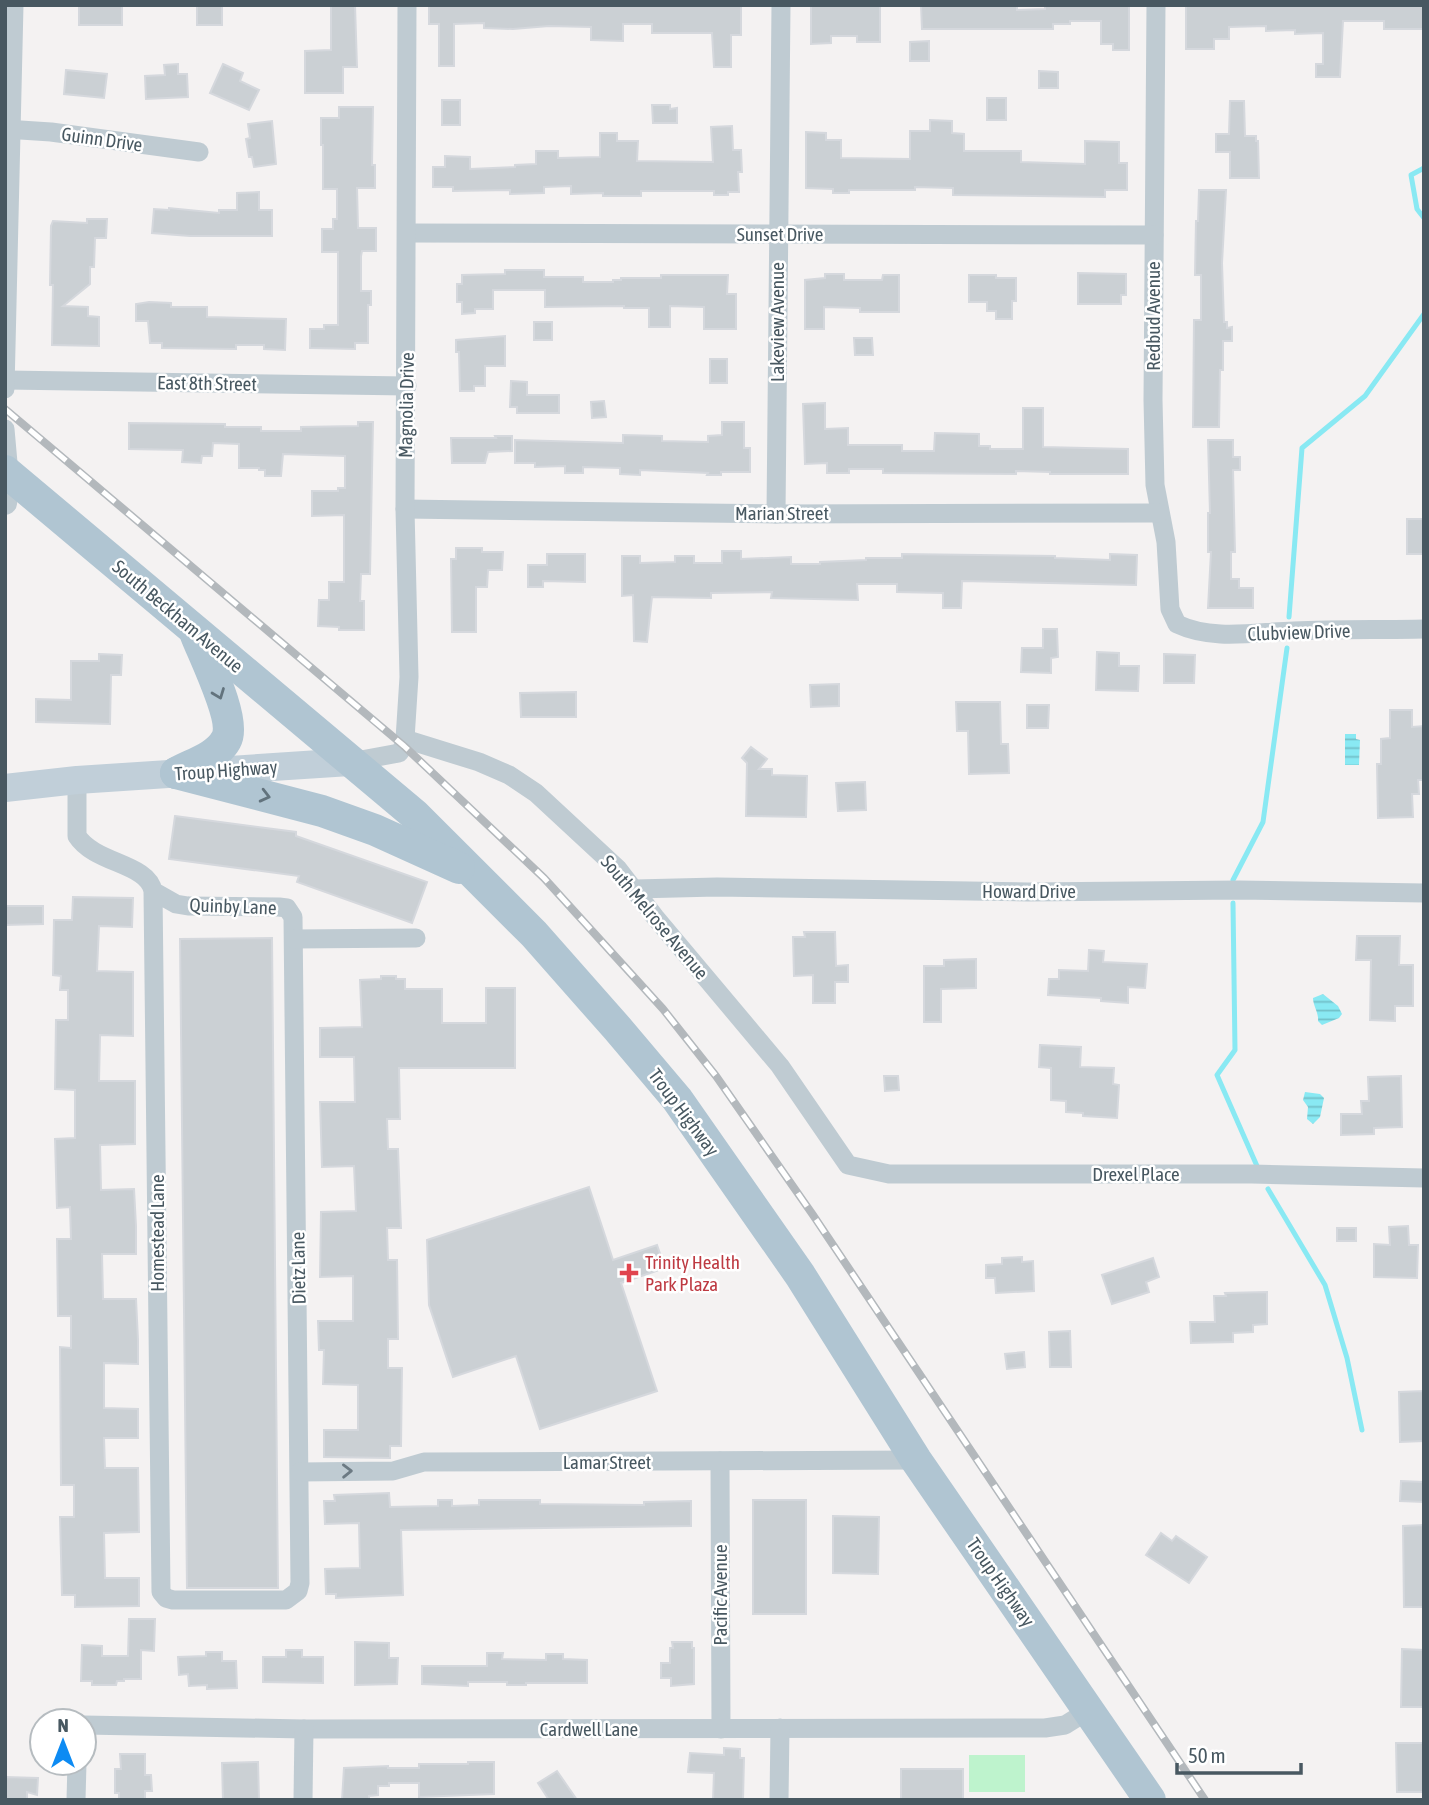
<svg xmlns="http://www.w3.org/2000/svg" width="1429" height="1805" font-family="'Asap Condensed',sans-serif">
<defs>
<pattern id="water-rules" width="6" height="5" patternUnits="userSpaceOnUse" patternTransform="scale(1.75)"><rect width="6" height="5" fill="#89e9f3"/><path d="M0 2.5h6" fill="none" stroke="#72c0c8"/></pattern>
</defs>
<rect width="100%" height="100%" fill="#f4f2f2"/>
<rect fill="#bef3cd" x="969" y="1755" width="56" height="37"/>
<g fill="url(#water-rules)">
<polygon points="1345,734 1356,734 1356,739 1360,740 1359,765 1345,765"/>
<path d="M1323,994L1338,1006L1342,1014L1339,1018L1322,1025L1318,1021C1319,1013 1313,1006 1313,998Z"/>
<polygon points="1305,1092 1320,1094 1324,1098 1320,1117 1313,1124 1307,1119 1308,1107 1303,1100"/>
</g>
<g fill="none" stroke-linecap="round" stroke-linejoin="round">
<g stroke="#89e9f3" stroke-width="5">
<polyline points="1424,168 1411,175 1417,209 1424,218"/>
<polyline points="1289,617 1302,448 1365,396 1424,314"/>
<polyline points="1233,880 1263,822 1287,648"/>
<polyline points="1233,903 1235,1050 1217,1075 1257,1166"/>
<polyline points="1268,1189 1325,1285 1347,1358 1362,1430"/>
</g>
</g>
<g fill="#cbd0d4" stroke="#d5d8dd" stroke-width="2">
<rect x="79" y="5" width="43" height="20"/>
<rect x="197" y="5" width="25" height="20"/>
<polygon points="331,5 355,5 357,67 343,67 343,93 305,93 305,51 331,50"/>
<polygon points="429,5 741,5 741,35 731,35 731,67 714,67 712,33 652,33 652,24 623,24 623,41 591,40 591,27 549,26 513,29 484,28 484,23 454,24 454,66 439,66 439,24 429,24"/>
<polygon points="811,5 880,5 880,42 857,42 857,36 831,36 831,43 811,44"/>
<polygon points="921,5 1017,5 1017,10 1045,9 1045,5 1129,5 1129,50 1113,50 1113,44 1101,44 1101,21 1070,21 1070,24 1053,24 1053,29 922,29"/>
<polygon points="1424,5 1424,29 1384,29 1384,21 1343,21 1340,77 1316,77 1316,64 1323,64 1323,33 1295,34 1295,30 1266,31 1266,26 1229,27 1229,39 1214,39 1214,49 1186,49 1186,6"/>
<polygon points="929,41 929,61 910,61 910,42"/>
<polygon points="178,64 178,74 187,74 188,97 146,99 145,76 165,75 164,65"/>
<polygon points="223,64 243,73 240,81 259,90 249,110 210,93"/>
<polygon points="66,70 107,74 104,98 64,94"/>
<polygon points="1039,71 1058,72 1058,88 1039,88"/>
<rect x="987" y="98" width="19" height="22"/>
<rect x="442" y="100" width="18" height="25"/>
<polygon points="1230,101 1244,101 1245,136 1256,136 1256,141 1258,141 1259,178 1230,178 1230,152 1216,152 1216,134 1229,134"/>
<polygon points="652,105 670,105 670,109 677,108 677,123 653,123"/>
<polygon points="339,107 373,107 372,165 375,165 375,188 357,188 358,228 376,228 376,251 362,251 361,256 361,291 371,291 371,305 368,305 368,343 355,343 355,349 310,348 310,329 324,329 324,325 338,325 338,252 322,252 322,229 333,229 333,219 337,219 337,189 323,189 323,145 321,145 321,118 339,118"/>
<polygon points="930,120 952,121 952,133 964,134 964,151 1021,151 1021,162 1085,164 1085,141 1119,142 1119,163 1127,163 1127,190 1105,190 1105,197 953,195 953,188 915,187 915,190 849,190 849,193 833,193 833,189 806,188 806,132 826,133 826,140 841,140 841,158 910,159 910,131 930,131"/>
<polygon points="272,121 276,164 254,167 252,157 249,157 246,139 250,138 248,124"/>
<polygon points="732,126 733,150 741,150 742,172 738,172 739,192 728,192 728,195 714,195 714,191 641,191 641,196 603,196 603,193 571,194 571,186 544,187 544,193 510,194 510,190 453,191 453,187 433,187 433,167 445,167 445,156 470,157 470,169 515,167 515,165 536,164 536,151 558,151 558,158 600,157 600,133 617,133 617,141 638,141 637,161 713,162 711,127"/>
<polygon points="1199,190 1226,190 1222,263 1224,322 1227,322 1227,328 1232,327 1232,341 1223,341 1223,370 1220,370 1219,427 1193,427 1194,320 1201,320 1201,275 1195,275 1196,221 1198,221"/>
<polygon points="259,192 259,210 272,210 272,236 190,236 152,233 154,209 169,210 169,208 219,213 219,210 237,210 237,193"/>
<polygon points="87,219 107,219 106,238 95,238 94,267 90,267 90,284 63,306 88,307 88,316 99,317 99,346 52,345 53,285 50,285 51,226 53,221 87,223"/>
<polygon points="505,270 544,270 544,277 583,277 583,282 613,282 613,280 621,280 621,278 661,278 661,275 728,275 727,294 736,294 736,329 704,329 704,307 670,306 670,327 649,327 649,308 624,308 624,306 545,307 545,290 493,290 493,309 475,309 475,313 462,314 462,302 457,302 457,284 462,284 462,275 505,274"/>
<polygon points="1078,273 1126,274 1126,295 1121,295 1121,304 1078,304"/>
<polygon points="825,274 844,274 844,280 882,280 883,275 899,275 899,312 860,312 860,308 824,307 824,329 805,329 805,280 825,278"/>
<polygon points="969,275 996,275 996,278 1016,278 1016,301 1012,301 1012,319 996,319 996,311 987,311 987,302 969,302"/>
<polygon points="149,302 171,303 171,307 207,307 207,317 286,319 285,350 264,349 264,345 236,345 236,349 162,348 162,343 150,343 148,321 136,321 136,304"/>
<rect x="534" y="322" width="18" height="18"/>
<polygon points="505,336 505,366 485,366 485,386 474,386 474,391 460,391 459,352 456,352 456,340"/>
<polygon points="854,338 872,338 873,355 855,355"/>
<rect x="710" y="359" width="17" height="24"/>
<polygon points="511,381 527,382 527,395 559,395 559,413 517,413 517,407 510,407"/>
<polygon points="604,401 606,417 592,418 591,402"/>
<polygon points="825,403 825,429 848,428 848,445 902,445 902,451 934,451 935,433 979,434 979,446 990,446 990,449 1023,449 1023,408 1043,408 1043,447 1128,449 1128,474 1050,474 1050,472 1016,471 1016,474 883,473 883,469 849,469 849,473 827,473 827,463 805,464 803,404"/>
<polygon points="358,422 373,422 370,574 361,574 360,601 364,601 364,630 339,630 339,627 318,626 319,600 329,600 329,582 344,582 344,515 312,516 312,491 338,491 338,488 345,488 345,456 283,454 281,476 265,476 265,470 259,470 259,468 239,468 239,444 213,443 212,456 202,456 201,463 182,462 183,450 129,449 129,423 225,424 225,427 261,427 261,431 301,431 301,427 358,426"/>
<polygon points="722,422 744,422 744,448 750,448 750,472 721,472 721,475 707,475 708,473 640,470 640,475 620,474 620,468 583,467 583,473 565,473 565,466 535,467 535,463 515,463 515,440 623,443 623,435 662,436 662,441 708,442 708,436 722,435"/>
<polygon points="495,436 512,436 512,451 488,452 485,463 452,463 451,438 496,438"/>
<polygon points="1208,440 1233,440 1233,457 1240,457 1240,470 1233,470 1235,552 1231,552 1231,579 1239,579 1239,588 1253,588 1253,608 1208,608 1211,552 1208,552 1208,513 1210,513"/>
<rect x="1407" y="519" width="17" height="35"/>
<polygon points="456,548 482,548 482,552 503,552 502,570 488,570 487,587 476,587 476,632 452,632 451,559 456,559"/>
<polygon points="722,551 741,551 741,559 791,557 791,564 820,564 820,562 866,560 866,558 902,558 902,554 1055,556 1055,558 1110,560 1110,554 1137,555 1136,585 962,581 961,608 943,608 943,593 897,592 897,584 857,584 858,600 771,598 772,592 711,593 711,598 652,597 647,642 634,641 633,595 622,596 622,556 640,556 640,563 675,562 675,556 694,556 694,563 722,563"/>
<polygon points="547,554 585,554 585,582 543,581 543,587 528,587 528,565 547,565"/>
<polygon points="1043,629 1057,629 1058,657 1051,658 1051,673 1021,672 1022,648 1043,648"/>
<polygon points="1097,652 1119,653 1119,666 1139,666 1138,691 1096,690"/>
<polygon points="99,654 122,655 121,675 111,675 110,724 36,722 36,699 71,700 71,661 99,661"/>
<polygon points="1164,654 1195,655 1194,683 1164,683"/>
<polygon points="839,684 839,706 811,707 810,685"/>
<polygon points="576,692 576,717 521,717 520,693"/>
<polygon points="956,702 1000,702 1001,744 1008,744 1009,773 969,774 968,731 957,731"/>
<polygon points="1027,705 1049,705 1048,728 1027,728"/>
<polygon points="1390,710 1412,710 1412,727 1424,726 1424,780 1418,780 1419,794 1412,794 1413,817 1378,818 1377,764 1381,764 1381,739 1390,738"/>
<polygon points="751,747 767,759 759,769 772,769 772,775 807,776 806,817 746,816 747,763 742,758"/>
<polygon points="865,782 866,810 838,811 836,783"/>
<polygon points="175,816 296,832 296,836 427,882 412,923 297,882 299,876 169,859"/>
<polygon points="73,897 133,898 132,927 99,926 97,971 133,972 133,1036 100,1035 99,1081 135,1081 135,1144 100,1145 101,1190 134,1189 136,1226 136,1254 102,1254 103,1299 136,1299 138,1340 138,1364 104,1363 104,1408 138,1409 138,1438 104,1438 105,1468 138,1468 139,1532 104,1533 105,1578 139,1578 139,1606 75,1607 75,1595 62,1595 60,1517 74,1517 74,1485 61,1485 60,1347 71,1348 71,1316 58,1316 57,1239 71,1239 70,1207 57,1208 55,1139 75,1138 75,1090 55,1089 56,1020 68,1020 68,990 60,990 61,976 53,975 54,920 72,920"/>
<polygon points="5,906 43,906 43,924 5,925"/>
<polygon points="804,932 835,932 836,966 848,965 848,982 835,982 835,1003 813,1003 813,975 794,976 793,937 805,937"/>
<polygon points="1357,936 1400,936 1399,965 1413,965 1413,1006 1395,1006 1395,1021 1370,1020 1371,960 1356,960"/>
<polygon points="272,938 278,1588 187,1588 180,939"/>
<polygon points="1089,950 1104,951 1103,962 1147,964 1145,988 1128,987 1128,1003 1101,1001 1101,998 1048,995 1049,979 1059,979 1059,970 1088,971"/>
<polygon points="976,959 976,988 941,989 941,1022 924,1022 924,966 944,966 944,960"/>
<polygon points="381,976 396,976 396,979 405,979 405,989 442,989 442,1023 486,1023 486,988 515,988 515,1068 399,1068 400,1119 387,1119 388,1149 398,1149 401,1228 387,1228 388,1260 397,1260 398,1339 388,1339 388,1368 402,1368 401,1446 390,1446 390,1458 324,1457 324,1430 358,1430 358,1385 323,1384 324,1350 319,1350 318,1321 353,1321 353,1276 320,1277 321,1212 356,1211 354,1166 322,1167 320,1102 355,1102 354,1057 320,1057 320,1028 362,1027 360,980 381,979"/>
<polygon points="1040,1045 1081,1047 1080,1067 1114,1068 1113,1084 1119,1085 1117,1118 1083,1116 1083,1113 1066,1112 1066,1101 1051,1100 1051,1068 1039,1067"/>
<polygon points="884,1076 898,1076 899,1090 885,1091"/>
<polygon points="1401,1076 1402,1127 1374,1128 1374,1134 1341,1135 1341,1114 1362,1114 1361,1101 1369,1101 1368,1077"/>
<polygon points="589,1187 613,1260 657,1245 665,1268 621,1283 657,1391 540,1429 516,1356 453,1377 429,1305 427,1240"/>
<polygon points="1408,1226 1409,1245 1418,1245 1417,1278 1374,1277 1374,1244 1390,1245 1389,1227"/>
<rect x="1337" y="1228" width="19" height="13"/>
<polygon points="1022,1257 1022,1262 1033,1261 1034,1291 996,1293 995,1278 986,1278 986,1265 1002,1264 1002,1258"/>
<polygon points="1153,1258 1159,1277 1146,1282 1149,1292 1112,1304 1102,1275"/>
<polygon points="1267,1292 1267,1324 1253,1325 1253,1332 1233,1333 1233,1342 1191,1343 1190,1322 1215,1322 1214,1296 1226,1296 1225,1293"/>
<polygon points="1070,1331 1071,1367 1050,1367 1049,1332"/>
<polygon points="1024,1352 1025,1367 1007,1369 1005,1354"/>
<polygon points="1424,1391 1424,1441 1400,1442 1399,1392"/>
<polygon points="1401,1481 1424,1482 1424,1502 1400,1501"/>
<polygon points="389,1493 390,1507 438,1506 438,1500 452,1500 452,1506 479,1505 479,1500 540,1500 540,1504 644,1505 644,1502 691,1501 691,1526 401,1530 403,1595 336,1598 336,1594 326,1594 325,1569 360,1568 359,1523 325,1524 324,1501 335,1501 334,1495"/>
<rect x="753" y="1500" width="53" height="114"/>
<polygon points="833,1516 879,1517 878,1574 833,1573"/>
<polygon points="1424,1525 1424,1607 1404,1607 1403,1526"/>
<polygon points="1161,1533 1172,1541 1176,1536 1207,1557 1189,1583 1146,1555"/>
<polygon points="129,1619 155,1619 154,1651 141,1650 141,1679 124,1679 124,1681 117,1681 116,1685 92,1685 92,1681 81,1681 82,1645 102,1646 102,1656 128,1656"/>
<polygon points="355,1642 389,1643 389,1658 398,1658 397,1684 355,1685"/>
<polygon points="672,1642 692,1642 692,1648 694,1648 694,1684 671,1686 671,1678 661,1678 661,1663 670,1663 670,1648 673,1648"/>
<polygon points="1402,1649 1424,1650 1424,1707 1401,1707"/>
<polygon points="286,1650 302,1650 302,1657 323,1657 323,1683 263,1682 263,1657 286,1657"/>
<polygon points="206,1652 222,1652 222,1661 236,1661 237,1688 207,1689 207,1685 189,1686 188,1674 179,1675 178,1657 206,1656"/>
<polygon points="487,1653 503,1653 502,1659 546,1660 546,1654 563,1654 563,1659 587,1660 587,1683 526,1683 526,1685 507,1685 507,1682 468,1682 468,1686 422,1684 422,1666 487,1666"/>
<polygon points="1396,1743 1424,1743 1424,1792 1397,1792"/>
<polygon points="724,1748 740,1749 740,1758 744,1758 743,1800 713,1800 714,1773 688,1772 690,1753 724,1755"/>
<polygon points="120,1754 145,1754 145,1775 151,1775 152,1791 145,1791 145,1800 119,1800 119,1793 115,1793 115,1769 121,1769"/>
<polygon points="258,1762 259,1800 223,1800 222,1763"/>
<polygon points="468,1762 494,1762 494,1794 419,1797 419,1783 389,1783 389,1786 378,1786 378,1795 369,1796 369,1800 342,1800 344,1768 388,1766 388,1768 419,1768 419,1764 468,1764"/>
<rect x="901" y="1769" width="62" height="31"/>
<polygon points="557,1771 577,1800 549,1800 538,1783"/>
<polygon points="5,1777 38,1778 37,1795 27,1792 27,1800 5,1800"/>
</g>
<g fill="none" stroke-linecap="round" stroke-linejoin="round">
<g stroke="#bfcbd2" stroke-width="19">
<path d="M1156,5L1153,400L1155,485L1166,542L1170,609L1177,624C1213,641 1255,632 1294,631C1337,629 1380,630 1424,629"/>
<polyline points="5,129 51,132 199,152"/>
<polyline points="407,233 1154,235"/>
<polyline points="6,380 407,386"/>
<polyline points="5,389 14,5"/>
<polyline points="5,429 9,474"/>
<polyline points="405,509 776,514 1159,513"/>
<polyline points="776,514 781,5"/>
<polyline points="405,739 479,762 509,775 536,793 618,869 655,917 780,1066 848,1165 889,1174 1252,1174 1424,1178"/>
<polyline points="350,762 399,753 404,746 405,739 409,677 405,509 407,5"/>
<path d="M77,780V836C95,864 148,863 153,891L161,1592L166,1598L173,1600H286L298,1591L300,1583L293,917L287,908L279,907L188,906L176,904L153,891"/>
<polyline points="635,889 717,887 1028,892 1239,890 1424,893"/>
<polyline points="294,939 416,938"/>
<polyline points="720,1461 721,1729"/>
<polyline points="300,1472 393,1471 424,1462 916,1460"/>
<polyline points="84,1725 304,1729 1045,1728 1065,1725 1089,1710"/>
<polyline points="76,1800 77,1763"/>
<polyline points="303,1800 304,1729"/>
<polyline points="779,1800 780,1728"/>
</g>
<polyline stroke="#bfcbd2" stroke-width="24" points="5,503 9,474"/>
<polyline stroke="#c1cfd9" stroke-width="28" points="5,788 77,780 350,762"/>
<g stroke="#b0c5d2" stroke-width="32">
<polyline points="5,471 415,815 534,934 617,1028 677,1099 800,1275 916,1460 1150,1800"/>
<polyline points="176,773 322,811 375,830 459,868"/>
<path d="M176,773C192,764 217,757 226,740C237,721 204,656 196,635"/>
</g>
<defs>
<polyline id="rail" points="5,409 404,746 544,878 663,1009 716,1076 813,1215 1205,1800"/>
</defs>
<use href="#rail" stroke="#b3b8bc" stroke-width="8"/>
<use href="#rail" stroke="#fff" stroke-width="5" stroke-dasharray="16" stroke-linecap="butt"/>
</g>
<defs><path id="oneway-chevron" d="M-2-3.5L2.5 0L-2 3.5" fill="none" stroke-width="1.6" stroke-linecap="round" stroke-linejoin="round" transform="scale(1.75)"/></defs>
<g stroke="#62737d">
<use href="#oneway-chevron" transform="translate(219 694) rotate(69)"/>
<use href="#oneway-chevron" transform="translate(265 796) rotate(14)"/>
</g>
<use stroke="#6c7a83" href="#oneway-chevron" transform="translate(347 1471) rotate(-1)"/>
<path fill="#e0444e" stroke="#fff" stroke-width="2.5" d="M625.5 1262.5h7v7h7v7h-7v7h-7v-7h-7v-7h7z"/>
<g text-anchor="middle" stroke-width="5" stroke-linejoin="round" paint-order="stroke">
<g font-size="19" fill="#485861" stroke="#fff">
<text transform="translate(102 139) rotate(8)" y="7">Guinn Drive</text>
<text x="780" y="241">Sunset Drive</text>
<text transform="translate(1153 316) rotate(-90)" y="7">Redbud Avenue</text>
<text transform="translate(777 322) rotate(-90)" y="7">Lakeview Avenue</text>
<text transform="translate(207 383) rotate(1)" y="7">East 8th Street</text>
<text transform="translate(406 405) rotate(-89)" y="7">Magnolia Drive</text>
<text x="782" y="520">Marian Street</text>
<text transform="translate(178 616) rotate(40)" y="7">South Beckham Avenue</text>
<text transform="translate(1299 632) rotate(-2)" y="7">Clubview Drive</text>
<text transform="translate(226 770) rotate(-4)" y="7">Troup Highway</text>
<text x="1029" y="898">Howard Drive</text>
<text transform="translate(233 906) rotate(2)" y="7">Quinby Lane</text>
<text transform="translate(655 917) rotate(50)" y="7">South Melrose Avenue</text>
<text transform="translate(684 1112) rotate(53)" y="7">Troup Highway</text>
<text x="1136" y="1181">Drexel Place</text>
<text transform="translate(157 1233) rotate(-90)" y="7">Homestead Lane</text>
<text transform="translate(298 1268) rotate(-91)" y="7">Dietz Lane</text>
<text x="607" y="1469">Lamar Street</text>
<text transform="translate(1001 1582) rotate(55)" y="7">Troup Highway</text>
<text transform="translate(720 1595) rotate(-90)" y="7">Pacific Avenue</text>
<text x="589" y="1736">Cardwell Lane</text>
</g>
<g font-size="19" fill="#be3a42" stroke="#fff" text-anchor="start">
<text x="645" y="1269">Trinity Health<tspan x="645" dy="22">Park Plaza</tspan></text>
</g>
</g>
<rect width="1429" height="1805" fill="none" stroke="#485861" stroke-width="14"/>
<g transform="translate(63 1742)"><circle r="33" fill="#ffffff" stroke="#b6bcc0" stroke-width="2"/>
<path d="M0-5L12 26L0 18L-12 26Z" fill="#0d8bf3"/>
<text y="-10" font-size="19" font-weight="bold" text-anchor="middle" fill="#485861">N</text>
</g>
<path d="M1177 1763v10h124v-10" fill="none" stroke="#485861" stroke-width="3.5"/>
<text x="1188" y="1763" font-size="21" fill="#485861" stroke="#ffffff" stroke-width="5" paint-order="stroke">50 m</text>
</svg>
